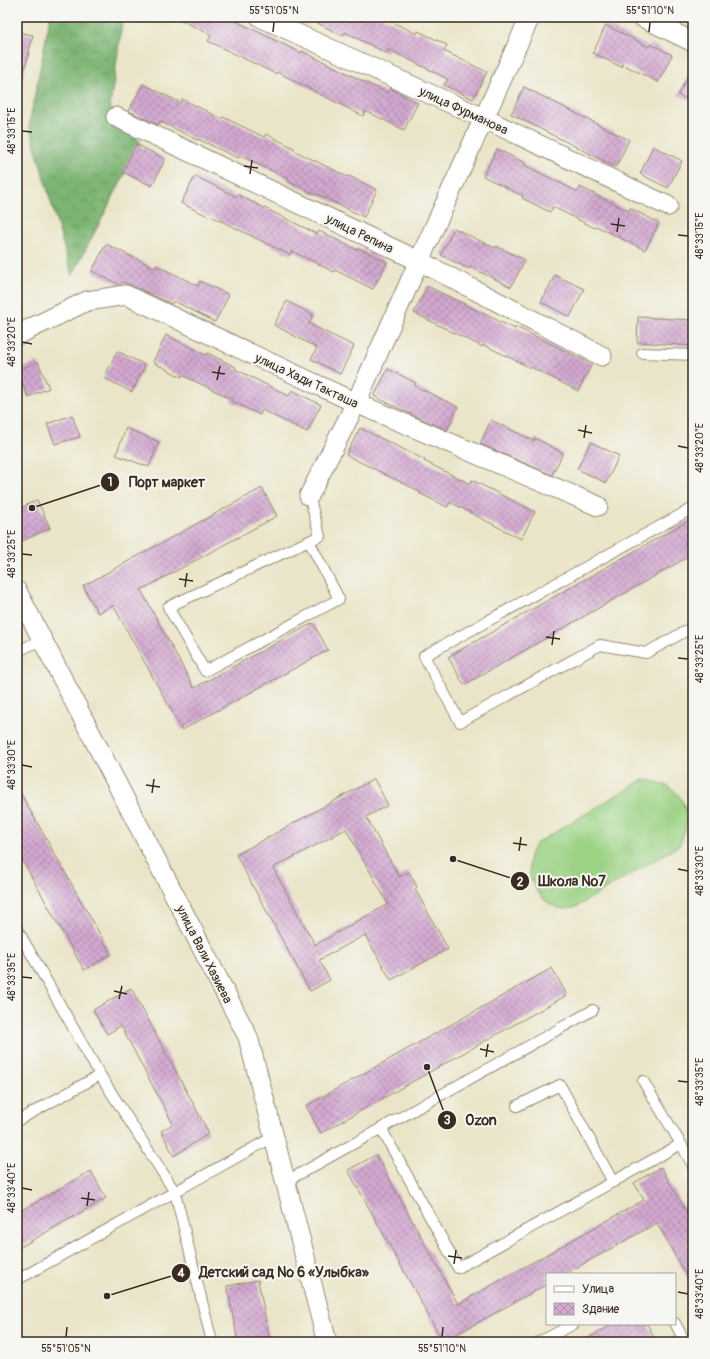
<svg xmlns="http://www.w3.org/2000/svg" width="710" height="1359" font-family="Pangolin,sans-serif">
<defs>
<pattern id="forest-crowns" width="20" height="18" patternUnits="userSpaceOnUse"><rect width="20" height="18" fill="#7cb472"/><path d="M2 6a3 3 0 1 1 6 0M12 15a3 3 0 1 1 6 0" fill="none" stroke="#67935d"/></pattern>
<pattern id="building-cross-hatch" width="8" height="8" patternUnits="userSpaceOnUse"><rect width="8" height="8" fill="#d3a9d1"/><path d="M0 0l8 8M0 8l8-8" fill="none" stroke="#ac8aa9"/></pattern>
</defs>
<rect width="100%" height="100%" fill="#f6f6f2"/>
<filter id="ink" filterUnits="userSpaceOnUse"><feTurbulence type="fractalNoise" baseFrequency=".025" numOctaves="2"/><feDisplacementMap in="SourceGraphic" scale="8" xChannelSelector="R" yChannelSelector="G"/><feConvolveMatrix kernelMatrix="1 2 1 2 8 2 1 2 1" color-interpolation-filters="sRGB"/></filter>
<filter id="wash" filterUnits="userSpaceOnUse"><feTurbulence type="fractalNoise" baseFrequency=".012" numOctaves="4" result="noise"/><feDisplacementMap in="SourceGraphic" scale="16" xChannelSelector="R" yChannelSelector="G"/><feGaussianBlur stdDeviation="0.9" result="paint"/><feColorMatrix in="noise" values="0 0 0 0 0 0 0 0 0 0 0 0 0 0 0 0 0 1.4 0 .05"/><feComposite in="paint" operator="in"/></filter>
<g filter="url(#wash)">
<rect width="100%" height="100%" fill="#eae5c8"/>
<path fill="#9bd284" stroke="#6b7e51" d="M642,780C668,781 689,795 686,824C685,831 682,839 680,845L576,907C572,908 567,909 563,909C539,905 523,875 531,853C532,849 535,846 537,843Z"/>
<polygon fill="url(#forest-crowns)" stroke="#5c6f48" points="50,17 123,17 110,107 141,143 72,276 29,125"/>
<g id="blocks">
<g fill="url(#building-cross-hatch)" fill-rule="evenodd">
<polygon points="175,17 228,17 301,53 302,51 387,93 389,88 418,103 404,130 366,111 363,116 277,72 276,74 208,41 211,35"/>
<polygon points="306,17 382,17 417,34 418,31 447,45 444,51 487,72 473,99 444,85 448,79 388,49 386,53 345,32 343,36"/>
<polygon points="606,25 649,47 651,44 672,55 658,82 622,64 621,67 593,53"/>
<polygon points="17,32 33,35 22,81 17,80"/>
<polygon points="693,66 693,102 678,95"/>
<polygon points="143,84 181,103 182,99 222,119 223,117 264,137 266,134 294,148 293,150 348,177 349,176 377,190 364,217 317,194 316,195 288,181 289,179 239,155 238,158 198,139 197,140 160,121 158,125 129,111"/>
<polygon points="524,87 629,140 616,167 511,114"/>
<polygon points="136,144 165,159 152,186 123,172"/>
<polygon points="653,146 682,161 668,188 640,174"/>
<polygon points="497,149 525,163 524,165 578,192 580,187 629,211 630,208 659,223 645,250 596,226 595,228 553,207 550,212 522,198 523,196 483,176"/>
<polygon points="195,176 237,197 238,195 317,234 319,231 357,250 358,248 387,262 373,289 335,270 334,272 292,251 290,255 211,216 210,217 181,203"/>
<polygon points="454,228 495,248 496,246 525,260 511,287 470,267 469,269 441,255"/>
<polygon points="106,244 155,268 156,265 198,286 200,281 229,295 215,322 174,301 172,304 131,285 122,282 120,285 92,271"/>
<polygon points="555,275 584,289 570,317 541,302"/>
<polygon points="427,286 515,329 516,327 592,364 578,391 531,367 531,368 484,345 483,347 414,313"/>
<polygon points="287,301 313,315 309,324 354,346 340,374 311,359 317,348 274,325"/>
<polygon points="638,317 693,320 693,346 637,342"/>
<polygon points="166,335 206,355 207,353 236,367 235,369 289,396 292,390 321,405 307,432 262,410 260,415 231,401 232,399 182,375 181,377 153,362"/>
<polygon points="117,351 145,365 132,392 104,378"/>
<polygon points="38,362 49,388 28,397 17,370"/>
<polygon points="388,369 416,383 415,386 458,407 447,430 406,412 374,396"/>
<polygon points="72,415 80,437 55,444 47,424"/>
<polygon points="491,420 534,441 535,438 563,453 552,475 480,444"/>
<polygon points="126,428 159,442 149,467 116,455"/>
<polygon points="360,428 425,460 424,461 470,484 472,480 535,512 521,539 450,502 447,507 419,493 419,491 346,455"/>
<polygon points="591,442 619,456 606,483 577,469"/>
<polygon points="262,488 277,516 141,590 194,688 313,623 328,650 182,730 113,605 98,613 83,586"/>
<polygon points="37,500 50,528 22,541 17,530 17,510"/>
<polygon points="693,518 693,554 464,685 448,657"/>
<path d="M374,779L388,805L366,817L399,877L409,872L417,887L415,889L448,949L391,980L365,935L319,960L330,980L310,991L236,855ZM346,829L388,904L315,945L273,868Z"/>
<polygon points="17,787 111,954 84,970 17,851"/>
<polygon points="552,968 567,995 321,1133 306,1106"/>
<polygon points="131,988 209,1133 174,1156 161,1131 173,1124 121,1026 107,1034 93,1010"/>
<polygon points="376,1155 458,1304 644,1200 634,1183 661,1167 693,1224 693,1288 657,1223 565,1274 547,1274 547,1284 443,1342 348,1170"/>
<polygon points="91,1171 106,1198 17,1249 17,1213"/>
<polygon points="258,1280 270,1342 238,1342 227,1286"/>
<polygon points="613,1324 647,1324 654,1337 644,1342 581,1342"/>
</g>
</g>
</g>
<g filter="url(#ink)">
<use href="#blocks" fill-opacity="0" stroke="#928873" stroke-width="1"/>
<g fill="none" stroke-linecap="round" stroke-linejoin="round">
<defs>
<g id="lane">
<polyline points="642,353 693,355"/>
<polyline points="693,508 424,656 460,722 600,645 646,653 693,627"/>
<polyline points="309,541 339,599 205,671 168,607 309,541 320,536 309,496"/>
<polyline points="17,652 42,639"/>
<polyline points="17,929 100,1075 175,1192 212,1342"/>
<polyline points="643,1081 681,1144"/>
<polyline points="517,1106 560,1085 613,1182"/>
<polyline points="17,1121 100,1075"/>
<polyline points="381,1128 458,1268 681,1144 693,1166"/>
<polyline points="285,1182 593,1010"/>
<polyline points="17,1280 273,1137"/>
<polyline points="675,1323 685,1342"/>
<polyline points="539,1342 574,1324"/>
</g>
<g id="street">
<polyline points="260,17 483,118 668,206"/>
<polyline points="642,17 693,42"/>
<polyline points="116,117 419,261 602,356"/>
<polyline points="17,335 87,301 126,295 356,403 598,506"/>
<polyline points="309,496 356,403 419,261 530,17"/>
<polyline points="17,591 248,1037 327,1342"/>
</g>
</defs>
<use href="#lane" stroke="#928873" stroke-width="12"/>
<use href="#street" stroke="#928873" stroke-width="21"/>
<use href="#lane" stroke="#fff" stroke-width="10"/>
<use href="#street" stroke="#fff" stroke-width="19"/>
</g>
</g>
<path fill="none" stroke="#3b2a1e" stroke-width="1.5" d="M273,32L274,22M649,32L650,22M22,131L32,132M244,166L258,168M250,174L252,160M611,224L625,226M617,232L619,218M678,235L688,236M22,342L32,344M212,372L225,374M217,380L220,366M578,430L592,433M584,438L586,425M678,446L688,448M22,554L32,555M179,579L193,581M185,587L187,573M546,637L560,639M552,645L554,631M678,658L688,659M22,765L32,767M146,785L160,787M152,793L154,779M513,843L527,845M519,851L521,837M678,869L688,871M22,977L32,978M114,991L127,994M119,999L122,986M480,1049L494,1052M486,1057L488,1044M678,1081L688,1082M22,1188L32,1190M81,1198L95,1200M87,1206L89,1192M448,1256L462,1258M454,1264L456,1250M678,1292L688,1294M66,1337L67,1327M442,1337L443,1327"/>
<g text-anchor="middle" stroke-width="4" stroke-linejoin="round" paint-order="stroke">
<g font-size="13" fill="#3b2a1e" stroke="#f6f6f2">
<text transform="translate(464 110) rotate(25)" y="5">улица Фурманова</text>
<text transform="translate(360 233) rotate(26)" y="5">улица Репина</text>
<text transform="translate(307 380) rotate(25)" y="5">улица Хади Такташа</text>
<text transform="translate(205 954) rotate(63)" y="5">улица Вали Хазиева</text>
</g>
</g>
<path fill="none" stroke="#3b2a1e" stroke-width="1.5" d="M32 508L110 482M453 859L520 881M427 1067L447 1120M107 1296L181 1273"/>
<g fill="#3b2a1e" stroke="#f6f6f2" stroke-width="1.5">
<circle cx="32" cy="508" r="4"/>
<circle cx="453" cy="859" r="4"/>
<circle cx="427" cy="1067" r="4"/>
<circle cx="107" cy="1296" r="4"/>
<circle cx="110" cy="482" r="10"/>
<circle cx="520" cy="881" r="10"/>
<circle cx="447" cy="1120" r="10"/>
<circle cx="181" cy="1273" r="10"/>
</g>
<g font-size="12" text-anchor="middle" font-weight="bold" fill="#fff">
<text x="110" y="486">1</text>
<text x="520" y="886">2</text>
<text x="447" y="1124">3</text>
<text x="181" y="1277">4</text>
</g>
<g font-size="14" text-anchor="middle" font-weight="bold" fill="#3b2a1e" stroke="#f6f6f2" stroke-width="4" stroke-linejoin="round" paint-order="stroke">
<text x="167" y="487">Порт маркет</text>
<text x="572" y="886">Школа №7</text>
<text x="481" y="1125">Ozon</text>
<text x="284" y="1277">Детский сад № 6 «Улыбка»</text>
</g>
<rect width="710" height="1359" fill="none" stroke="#f6f6f2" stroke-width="44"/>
<rect x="546" y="1273" width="130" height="52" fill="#f6f6f2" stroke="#aba49d"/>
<rect x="554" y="1286" width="20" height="6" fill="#ffffff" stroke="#aba49d"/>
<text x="582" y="1293" font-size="12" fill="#3b2a1e">Улица</text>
<rect x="554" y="1303" width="20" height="12" fill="url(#building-cross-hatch)" stroke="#aba49d"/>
<text x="582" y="1313" font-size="12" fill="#3b2a1e">Здание</text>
<rect x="22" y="22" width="666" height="1315" fill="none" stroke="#3b2a1e" stroke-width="1.5"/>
<g font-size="10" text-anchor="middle" fill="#3b2a1e">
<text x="274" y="14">55°51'05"N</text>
<text x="650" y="14">55°51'10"N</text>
<text transform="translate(11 131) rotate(-90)" y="4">48°33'15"E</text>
<text transform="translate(699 236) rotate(-90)" y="4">48°33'15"E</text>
<text transform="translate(11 342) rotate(-90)" y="4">48°33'20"E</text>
<text transform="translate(699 448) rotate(-90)" y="4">48°33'20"E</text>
<text transform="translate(11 554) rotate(-90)" y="4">48°33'25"E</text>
<text transform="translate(699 659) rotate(-90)" y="4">48°33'25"E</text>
<text transform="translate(11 765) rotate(-90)" y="4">48°33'30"E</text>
<text transform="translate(699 871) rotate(-90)" y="4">48°33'30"E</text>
<text transform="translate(11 977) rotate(-90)" y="4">48°33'35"E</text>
<text transform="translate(699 1082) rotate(-90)" y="4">48°33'35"E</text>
<text transform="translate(11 1188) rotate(-90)" y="4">48°33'40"E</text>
<text transform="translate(699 1294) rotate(-90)" y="4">48°33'40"E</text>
<text x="66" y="1352">55°51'05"N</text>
<text x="442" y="1352">55°51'10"N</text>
</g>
</svg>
